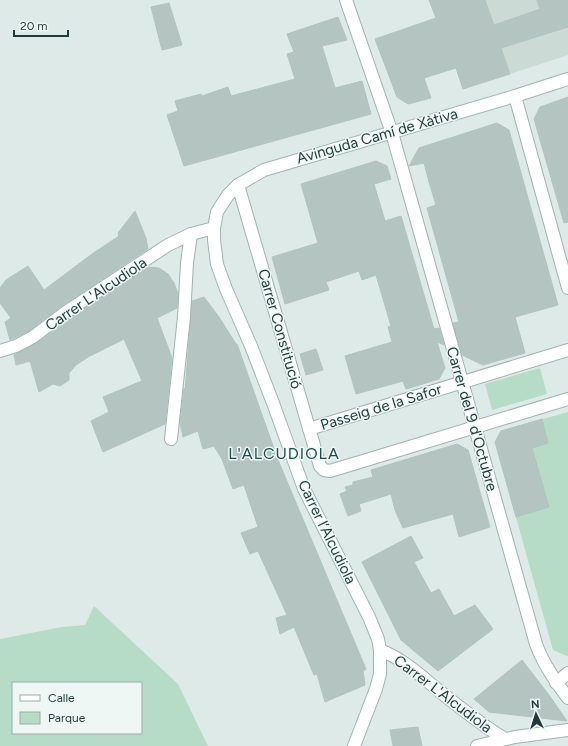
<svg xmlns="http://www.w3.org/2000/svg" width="568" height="746" font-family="Figtree,sans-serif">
<rect width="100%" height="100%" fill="#deeae7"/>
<polygon fill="#ccdad6" points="485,0 568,0 568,55 510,74"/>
<g fill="#b6dcc8" fill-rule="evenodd">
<polygon points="540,368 547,394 492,410 485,384"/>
<polygon points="568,412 568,656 567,656 553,650 495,442 501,431"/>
<path d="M94,606L178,684L208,746H0V639L62,627L85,625ZM13,683H141V733H13Z"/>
</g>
<g fill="#b4c5c1" stroke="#b1c4bf">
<polygon points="429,0 485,0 494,25 540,9 537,0 568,0 568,27 501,48 510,74 463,89 456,68 424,78 431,98 408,104 397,97 375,39 436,18"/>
<polygon points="169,3 182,45 162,50 151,7"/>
<polygon points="338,17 347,40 322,46 335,88 362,81 371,114 184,166 167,115 178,111 175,101 201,94 202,96 228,87 231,96 295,79 287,54 294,52 287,34"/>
<polygon points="568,97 568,222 564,223 534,119 540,107"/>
<polygon points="497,123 509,130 558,305 515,317 525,353 483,365 462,355 453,323 459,322 427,208 436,205 429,182 424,163 409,166 419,148"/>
<polygon points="376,161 387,166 391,179 374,184 385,221 401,216 434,329 439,328 444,345 437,342 445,368 439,379 406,389 403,381 356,394 345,356 392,342 388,327 391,326 376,275 362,280 359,271 326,282 329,290 285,304 272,257 318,243 301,184"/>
<polygon points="135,211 146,238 148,249 62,306 29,331 10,340 5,322 11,318 0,303 0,288 6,280 28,266 44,290 92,254 119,236 118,233"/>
<polygon points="147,267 159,268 168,274 174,283 178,294 177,308 157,318 172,358 165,424 103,452 91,421 109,412 103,397 142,381 124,339 88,357 76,365 69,373 69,380 60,386 53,384 39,392 30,361 16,365 14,355 37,343 70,318"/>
<polygon points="204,297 219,317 236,344 237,344 278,460 366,669 363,671 365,685 325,702 317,674 314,675 294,627 280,634 276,618 287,615 258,551 250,554 241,533 258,527 244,485 233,489 222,459 214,446 203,449 198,431 183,437 180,423 184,388 185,392 192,301"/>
<polygon points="316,349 323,370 306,375 300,354"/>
<polygon points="542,419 548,443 532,448 549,507 516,517 495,442 501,431"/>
<polygon points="457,444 468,450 490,527 459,537 453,514 403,528 395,510 391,494 359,504 361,511 348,516 340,494 347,491 345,487 353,485 353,482 373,477 371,470"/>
<polygon points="411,536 423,558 414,562 431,593 439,589 454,616 475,605 493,629 438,671 401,640 362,562"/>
<polygon points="522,660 549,695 567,721 489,712 474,699"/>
<polygon points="418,727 422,746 393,746 390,730"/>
</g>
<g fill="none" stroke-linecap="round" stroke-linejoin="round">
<defs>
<g id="street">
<path d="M346,0L392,133L536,644C543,664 555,681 568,698"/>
<polyline points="515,96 568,288"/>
<polyline points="238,185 320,466 324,470 330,471 568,399"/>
<polyline points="309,429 568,350"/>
<polyline points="171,439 184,317 187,263 191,234"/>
<path d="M380,650C404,659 423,678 443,694C463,710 483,726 505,739"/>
<polyline points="556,683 568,673"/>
<polyline points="477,746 515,737 568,730"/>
</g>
<g id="secondary">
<polyline points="0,351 16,346 33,337 66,312 168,245 191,234 214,228"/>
<polyline points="354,746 376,689 380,674 380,650 378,639 369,617 304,489 273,403 251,346 226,289 217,264 214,240 214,228 217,212 228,195 238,185 264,170 515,96 568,79"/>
</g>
</defs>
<use href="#street" stroke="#a1b2af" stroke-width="14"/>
<use href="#secondary" stroke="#9db6b2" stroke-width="14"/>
<use href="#street" stroke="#fff" stroke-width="12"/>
<use href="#secondary" stroke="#fff" stroke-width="12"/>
</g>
<g text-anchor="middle" stroke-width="3" stroke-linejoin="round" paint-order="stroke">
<g font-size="15" fill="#1f3a38" stroke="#eef7f4">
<text transform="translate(377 136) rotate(-16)" y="5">Avinguda Camí de Xàtiva</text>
<text transform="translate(96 294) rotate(-34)" y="5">Carrer L'Alcudiola</text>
<text transform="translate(280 329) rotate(74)" y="5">Carrer Constitució</text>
<text transform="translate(381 407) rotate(-17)" y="5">Passeig de la Safor</text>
<text transform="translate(472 419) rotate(74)" y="5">Carrer del 9 d'Octubre</text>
<text transform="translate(327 532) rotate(64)" y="5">Carrer l’Alcudiola</text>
<text transform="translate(443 694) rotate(37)" y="5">Carrer L'Alcudiola</text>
</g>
<g font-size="16" letter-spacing="1" fill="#1b4c49" stroke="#eef7f4">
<text x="284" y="459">L'ALCUDIOLA</text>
</g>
</g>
<rect x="12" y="682" width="130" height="52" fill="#eef7f4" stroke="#9baba9"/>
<rect x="20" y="695" width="20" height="6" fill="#ffffff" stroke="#9baba9"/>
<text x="48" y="702" font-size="12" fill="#1f3a38">Calle</text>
<rect x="20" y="712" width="20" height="12" fill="#b6dcc8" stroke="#9baba9"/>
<text x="48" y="722" font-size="12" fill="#1f3a38">Parque</text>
<g transform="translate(536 714) rotate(356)" stroke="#eef7f4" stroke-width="3" paint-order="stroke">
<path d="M0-3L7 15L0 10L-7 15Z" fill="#1f3a38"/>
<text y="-6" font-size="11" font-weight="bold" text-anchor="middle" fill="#1f3a38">N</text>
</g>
<path d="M14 30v6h54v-6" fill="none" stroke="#1f3a38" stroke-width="2"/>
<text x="20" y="30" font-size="12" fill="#1f3a38" stroke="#eef7f4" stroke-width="3" paint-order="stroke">20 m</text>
</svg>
